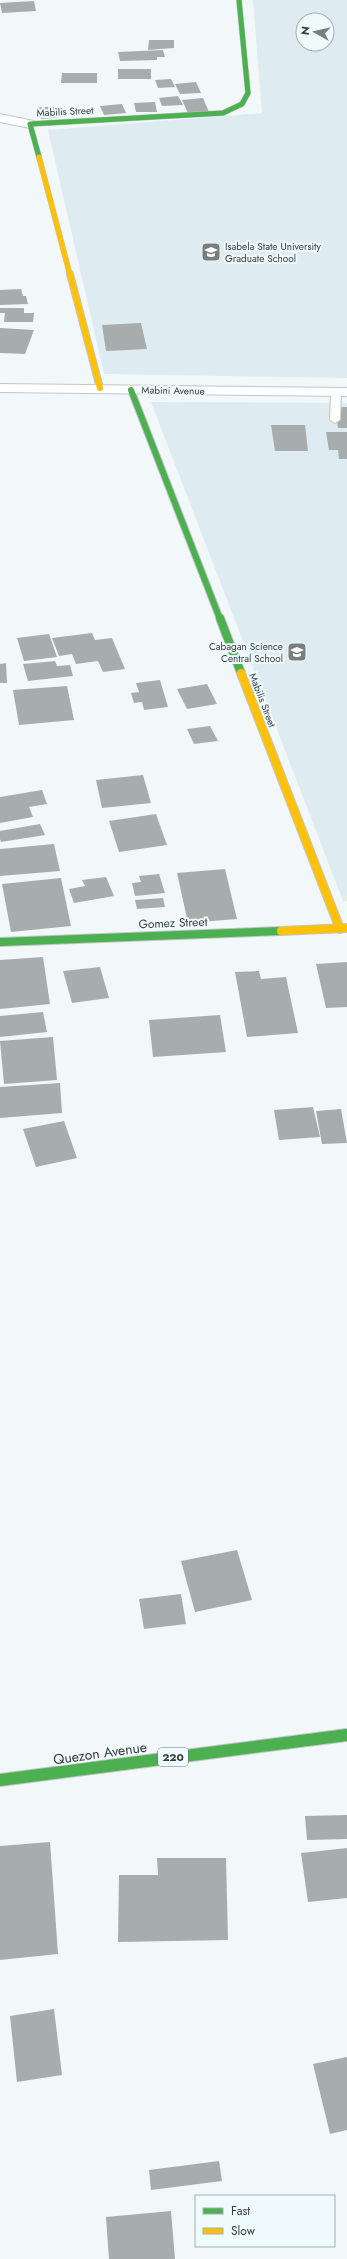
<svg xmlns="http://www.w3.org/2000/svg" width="347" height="2259" font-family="Jost,sans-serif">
<rect width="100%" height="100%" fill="#f2f8fa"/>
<g fill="#deebf0" fill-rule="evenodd">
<path d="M253,0H347V378L104,374L48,130L262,113ZM303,20H327V44H303Z"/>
<polygon points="151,402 347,403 347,901 343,901"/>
</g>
<g fill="#a7acad">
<polygon points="34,1 36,11 2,13 0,3"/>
<polygon points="149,40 174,40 174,48 148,50"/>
<polygon points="163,50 165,57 157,57 157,60 120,61 118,52"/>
<rect x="118" y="69" width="33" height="10"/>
<polygon points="62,73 97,73 97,83 61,83"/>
<polygon points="171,79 175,87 158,88 155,80"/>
<polygon points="196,82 201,93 180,94 175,84"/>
<polygon points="178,96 183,105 162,106 159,98"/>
<polygon points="203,98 209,112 188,113 182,100"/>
<polygon points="155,102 157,112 136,112 134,103"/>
<polygon points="122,104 126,113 104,115 100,106"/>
<polygon points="39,107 60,107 62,117 41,119"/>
<polygon points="21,289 23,296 26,296 28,304 0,305 0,290"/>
<polygon points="0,308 24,308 24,313 34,313 33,322 4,322 5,313 0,313"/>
<polygon points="141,323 147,349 106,351 102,325"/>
<polygon points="0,328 34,330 25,354 0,353"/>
<polygon points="335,407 347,407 347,428 338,428"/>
<polygon points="271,425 305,425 308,451 275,451"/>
<polygon points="326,432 347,432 347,459 339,459 338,450 329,450"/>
<polygon points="92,633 95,640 112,638 125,669 103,672 98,661 76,664 72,654 59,656 52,638"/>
<polygon points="49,634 57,657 24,661 17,638"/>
<polygon points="55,661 57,666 70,665 73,676 28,681 23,664"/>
<polygon points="6,663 7,683 0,683 0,664"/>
<polygon points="160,680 168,707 144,710 142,702 134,703 131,693 139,692 136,683"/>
<polygon points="207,684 217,704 187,709 177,689"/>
<polygon points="67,686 74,720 19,725 13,690"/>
<polygon points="210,726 218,741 194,744 187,729"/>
<polygon points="143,775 151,803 102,808 96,780"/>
<polygon points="42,790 47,804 29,807 33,817 0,823 0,797"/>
<polygon points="156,814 167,845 119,852 109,821"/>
<polygon points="40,824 45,835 1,842 0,839 0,831"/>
<polygon points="54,844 60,871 0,876 0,849"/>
<polygon points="225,869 237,919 188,923 177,873"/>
<polygon points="159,874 165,893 135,896 132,883 141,882 139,876"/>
<polygon points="106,877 114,896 74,903 69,889 85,886 82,880"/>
<polygon points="61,878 71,926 11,932 2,884"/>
<polygon points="163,898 165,907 137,909 135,900"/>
<polygon points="43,957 50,1004 0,1009 0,960"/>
<polygon points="347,962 347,1007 326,1008 316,964"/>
<polygon points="100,967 109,998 72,1003 63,971"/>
<polygon points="259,971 261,979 286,977 298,1033 247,1037 235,972"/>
<polygon points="43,1012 47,1032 0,1037 0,1016"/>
<polygon points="220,1015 226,1052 153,1057 149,1020"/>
<polygon points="53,1037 57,1080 4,1084 0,1041"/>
<polygon points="60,1083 62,1113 0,1118 0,1087"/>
<polygon points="313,1107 320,1137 279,1140 274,1110"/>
<polygon points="341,1109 347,1143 322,1144 316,1111"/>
<polygon points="64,1121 77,1158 36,1167 23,1129"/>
<polygon points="237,1550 252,1600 195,1612 181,1561"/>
<polygon points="181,1594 186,1624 144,1629 139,1599"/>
<polygon points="347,1815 347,1839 307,1840 305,1816"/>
<polygon points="50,1842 58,1954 0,1960 0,1846"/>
<polygon points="347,1848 347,1898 308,1902 301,1853"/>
<polygon points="157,1858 226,1858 228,1940 118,1942 119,1875 158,1875"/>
<polygon points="54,2009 62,2075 17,2082 10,2016"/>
<polygon points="347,2057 347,2130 330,2134 313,2064"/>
<polygon points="219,2161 222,2181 151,2190 149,2170"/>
<polygon points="171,2211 175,2259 109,2259 106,2217"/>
</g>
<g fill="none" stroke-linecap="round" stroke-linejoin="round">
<defs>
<polygon id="lane" points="336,389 341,392 340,420 335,423 330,420 331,392"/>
<g id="street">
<polygon points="0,114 34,121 36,124 30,128 0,122"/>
<polygon points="0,384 347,388 347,396 0,392"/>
</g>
<polyline id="fast-far3" points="39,157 30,124 223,113 242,104 248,93 239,0"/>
<polyline id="fast-far2" points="131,390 220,619"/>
<g id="fast-far1">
<polyline points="220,618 241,673"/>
<polyline points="0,942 281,931"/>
</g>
<polyline id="fast" points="0,1780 347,1735"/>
<polyline id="slow-far2" points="39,157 70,275"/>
<polyline id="slow-far1" points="70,274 100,388"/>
<g id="slow">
<polyline points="241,673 340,929"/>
<polyline points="281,931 347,928"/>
</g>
</defs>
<use href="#lane" stroke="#c2c6c8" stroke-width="2"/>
<use href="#street" stroke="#c2c6c8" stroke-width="2"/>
<use href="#fast-far3" stroke="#c2c6c8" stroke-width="6"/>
<use href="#fast-far2" stroke="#c2c6c8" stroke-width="8"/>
<use href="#fast-far1" stroke="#c2c6c8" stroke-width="10"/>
<use href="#fast" stroke="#c2c6c8" stroke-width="14"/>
<use href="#slow-far2" stroke="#c2c6c8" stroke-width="6"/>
<use href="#slow-far1" stroke="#c2c6c8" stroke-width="8"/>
<use href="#slow" stroke="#c2c6c8" stroke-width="10"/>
<use href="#lane" fill="#fdfefe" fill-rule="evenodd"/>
<use href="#street" fill="#fdfefe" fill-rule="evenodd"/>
<use href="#fast-far3" stroke="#4caf50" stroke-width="5"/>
<use href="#fast-far2" stroke="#4caf50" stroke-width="6"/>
<use href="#fast-far1" stroke="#4caf50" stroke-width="8"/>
<use href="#fast" stroke="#4caf50" stroke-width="12"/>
<use href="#slow-far2" stroke="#ffc107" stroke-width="5"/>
<use href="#slow-far1" stroke="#ffc107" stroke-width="6"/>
<use href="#slow" stroke="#ffc107" stroke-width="8"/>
</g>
<defs>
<symbol id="university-square" viewBox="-11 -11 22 22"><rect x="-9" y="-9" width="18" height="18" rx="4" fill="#787d7e" stroke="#effafd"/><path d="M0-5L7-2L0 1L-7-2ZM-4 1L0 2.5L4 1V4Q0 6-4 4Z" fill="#fff"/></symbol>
<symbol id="school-square" viewBox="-11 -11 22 22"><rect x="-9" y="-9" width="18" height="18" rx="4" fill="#787d7e" stroke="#effafd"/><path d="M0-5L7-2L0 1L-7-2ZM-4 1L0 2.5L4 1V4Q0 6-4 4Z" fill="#fff"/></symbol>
</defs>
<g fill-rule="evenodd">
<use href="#university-square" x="200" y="241" width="22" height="22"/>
<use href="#school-square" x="286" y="641" width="22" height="22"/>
</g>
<g text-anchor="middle" stroke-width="4" stroke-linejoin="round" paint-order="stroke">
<g font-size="10" fill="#373b3c" stroke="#effafd">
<text transform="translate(65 111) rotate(-3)" y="4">Mabilis Street</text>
<text transform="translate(173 390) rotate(1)" y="4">Mabini Avenue</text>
<text transform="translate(263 700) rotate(69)" y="4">Mabilis Street</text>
</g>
<g font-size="10" fill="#373b3c" stroke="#effafd" text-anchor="start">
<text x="225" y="250">Isabela State University<tspan x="225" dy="12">Graduate School</tspan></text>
<text x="283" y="650" text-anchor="end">Cabagan Science<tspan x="283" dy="12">Central School</tspan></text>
</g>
<rect fill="#effafd" stroke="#6e7476" stroke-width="1" x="158" y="1748" width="30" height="18" rx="3"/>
<g font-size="11" font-weight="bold" fill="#373b3c">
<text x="173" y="1761">220</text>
</g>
<g font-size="12" fill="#373b3c" stroke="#effafd">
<text transform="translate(173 923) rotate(-2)" y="4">Gomez Street</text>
</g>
<g font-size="14" fill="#373b3c" stroke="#effafd">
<text transform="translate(100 1753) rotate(-8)" y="5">Quezon Avenue</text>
</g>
</g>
<rect x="195" y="2195" width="140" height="52" fill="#effafd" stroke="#a5aeb0"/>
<rect x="203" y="2208" width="20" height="6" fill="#4caf50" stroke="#a5aeb0"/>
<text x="231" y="2215" font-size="12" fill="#373b3c">Fast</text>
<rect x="203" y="2228" width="20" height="6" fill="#ffc107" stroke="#a5aeb0"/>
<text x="231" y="2235" font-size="12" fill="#373b3c">Slow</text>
<g transform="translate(315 32) rotate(278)"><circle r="19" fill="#effafd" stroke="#a5aeb0"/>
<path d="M0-3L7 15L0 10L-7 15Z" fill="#787d7e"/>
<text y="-6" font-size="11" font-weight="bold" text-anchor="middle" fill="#373b3c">N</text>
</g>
</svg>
